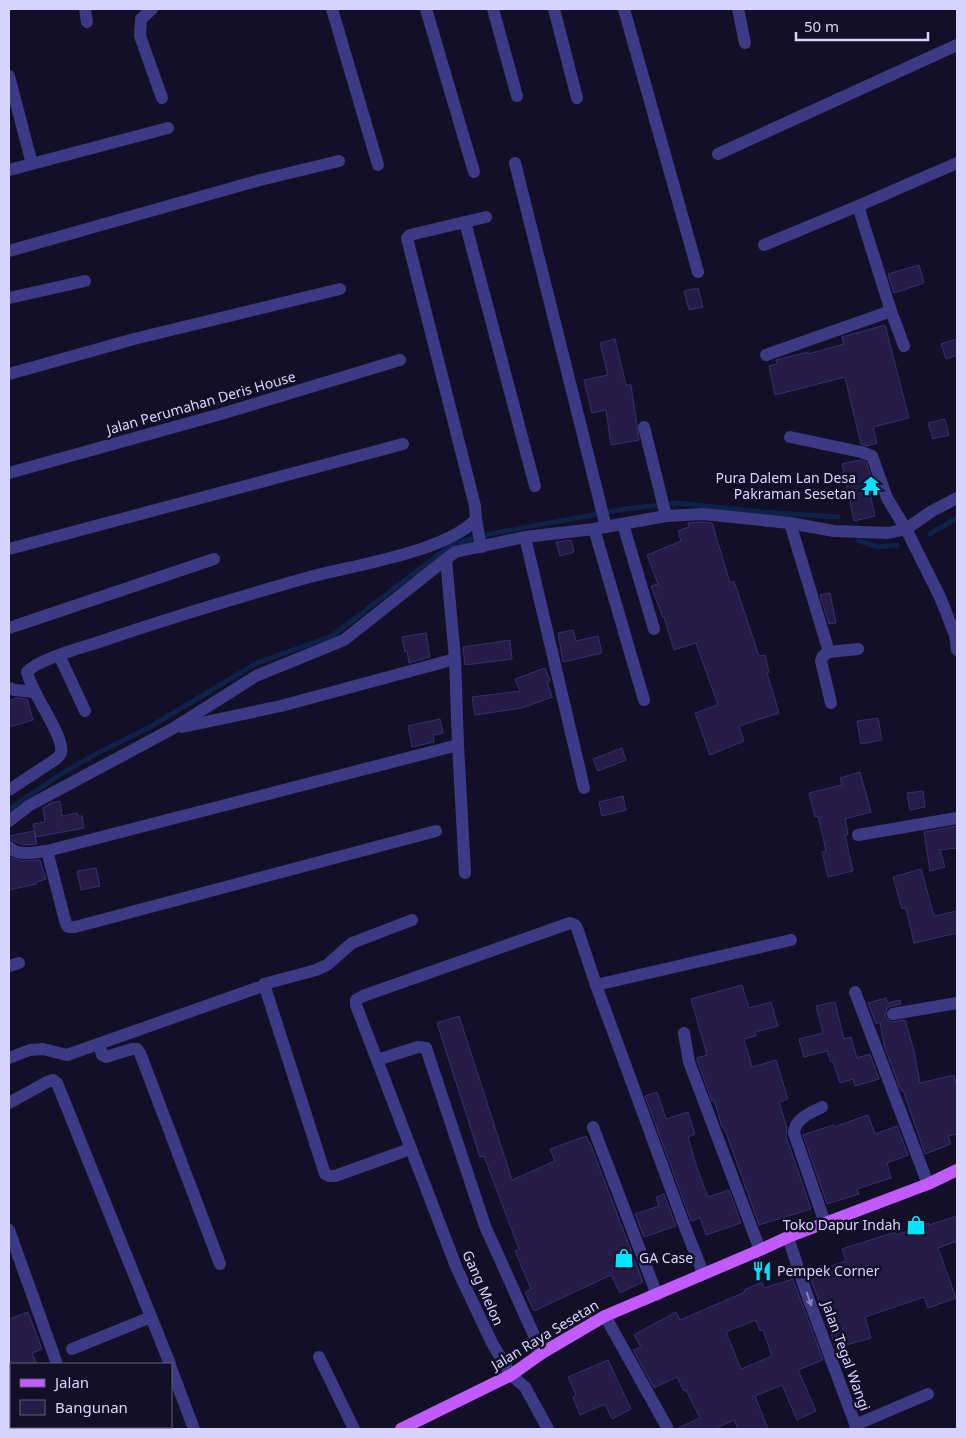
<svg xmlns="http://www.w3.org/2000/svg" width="966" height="1438" font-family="'Noto Sans',sans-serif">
<rect width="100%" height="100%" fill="#130f26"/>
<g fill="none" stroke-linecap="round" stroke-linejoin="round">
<g stroke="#0c2248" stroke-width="5">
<polyline points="930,534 957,518"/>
<polyline points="859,541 878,547 897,545"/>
<polyline points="9,809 64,772 102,751 148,728 257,663 332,636 451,545 484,535 625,509 678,503 763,512 838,517"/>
</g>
</g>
<g fill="#241b47" stroke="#3b2d73" fill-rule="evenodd">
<polygon points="919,265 924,283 894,293 888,274"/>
<polygon points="698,288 703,307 689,310 684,291"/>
<polygon points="885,325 909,418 873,427 877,443 867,446 861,444 845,377 775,395 769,366 777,364 776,360 808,352 808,354 844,344 842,337"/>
<polygon points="615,339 626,385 631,385 639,440 611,445 606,410 592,413 584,380 608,375 600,343"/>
<polygon points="957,339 957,355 946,359 941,344"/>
<polygon points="945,419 949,435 933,439 928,423"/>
<polygon points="859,460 866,462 876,491 870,493 875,516 854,521 842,464"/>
<polygon points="703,522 712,523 730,583 734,581 759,656 765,655 769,672 767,673 779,713 739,726 744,741 710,755 695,713 718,705 696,643 674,650 664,617 663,618 651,586 658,584 647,555 681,541 678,531 689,527 688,523"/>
<polygon points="571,540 574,552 560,556 556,542"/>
<polygon points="830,593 836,623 829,624 820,595"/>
<polygon points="573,630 576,641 598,636 602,653 563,662 558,633"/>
<polygon points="426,633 430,657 409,663 407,651 405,652 402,637"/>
<polygon points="510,640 512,659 465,665 463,647"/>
<polygon points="545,668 550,681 547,682 552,697 522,708 475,715 472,697 520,691 515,679"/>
<polygon points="16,698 27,699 33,720 9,727 9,701"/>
<polygon points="878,718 882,740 861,744 857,721"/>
<polygon points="440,719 443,733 433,735 434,742 412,747 408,726"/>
<polygon points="622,748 626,760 598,771 593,759"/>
<polygon points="860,772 871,812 845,819 848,834 845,835 853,871 828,877 822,852 826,851 818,816 815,817 809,793 842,785 840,778"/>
<polygon points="923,791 925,807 910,810 907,793"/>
<polygon points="623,796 626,810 602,816 599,802"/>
<polygon points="60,801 62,816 77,813 78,816 82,816 84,828 36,837 33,824 45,822 43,808 51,803"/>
<polygon points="957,826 957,848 940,850 945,867 930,871 924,832"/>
<polygon points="34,831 37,844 23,845 9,839 9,836"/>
<polygon points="9,857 22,861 40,860 46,879 37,882 37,884 9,890"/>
<polygon points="96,868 100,886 81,890 77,871"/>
<polygon points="921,869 934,916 957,911 957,933 914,943 906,908 902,909 893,877"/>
<polygon points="742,985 749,1008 771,1002 778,1026 755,1032 756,1036 744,1039 752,1067 776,1060 788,1099 779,1102 787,1128 786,1136 811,1209 759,1225 725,1130 724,1130 721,1124 714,1100 712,1101 697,1060 697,1058 707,1055 691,999"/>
<polygon points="886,998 888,1003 900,1000 901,1004 888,1007 886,1011 885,1016 891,1022 905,1020 914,1051 920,1083 954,1075 957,1087 957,1134 948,1136 951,1144 925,1154 903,1090 901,1091 884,1045 880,1022 876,1024 868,1003"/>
<polygon points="835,1002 844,1039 851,1037 857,1058 870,1054 879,1079 855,1086 853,1079 840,1083 833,1061 831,1062 827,1051 804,1057 799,1039 823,1033 816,1006"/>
<polygon points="459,1016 512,1180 555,1161 550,1149 586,1136 589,1143 590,1143 643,1282 620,1293 611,1275 534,1311 525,1292 531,1289 515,1251 519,1249 484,1156 480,1157 437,1023"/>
<polygon points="657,1092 666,1119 688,1112 695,1134 688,1137 697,1168 708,1197 729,1190 741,1223 706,1235 700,1218 691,1221 645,1096"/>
<polygon points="868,1115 875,1134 897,1126 908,1155 887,1163 891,1178 857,1189 859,1194 827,1204 803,1135 833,1125 834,1127"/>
<polygon points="664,1194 676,1226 644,1237 635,1214 659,1206 656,1197"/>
<polygon points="957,1216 957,1241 938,1248 956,1298 928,1308 924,1297 865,1317 871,1338 836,1348 809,1274 846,1261 842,1249 895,1232 896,1235 929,1223 929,1225"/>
<path d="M793,1279L823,1360L798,1370L816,1411L797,1420L782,1385L755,1396L768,1429H738L734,1420L714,1429H676L700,1418L686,1390L684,1391L677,1377L654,1388L633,1350L641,1347L634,1335L676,1312L680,1320L745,1292L744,1290L762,1282L764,1288ZM756,1320L760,1331L763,1330L772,1356L741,1369L726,1332Z"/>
<polygon points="28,1312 42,1349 32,1353 37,1364 9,1364 9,1319"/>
<polygon points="608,1360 631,1409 612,1419 605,1404 580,1415 573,1397 576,1395 568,1377"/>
</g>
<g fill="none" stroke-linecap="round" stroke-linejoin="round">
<g stroke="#3d3a85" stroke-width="12">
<polyline points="85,9 87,22"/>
<polyline points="152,9 141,19 140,36 162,98"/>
<polyline points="332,9 378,165"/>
<polyline points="426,9 474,172"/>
<polyline points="493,9 517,96"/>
<polyline points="554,9 577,98"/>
<polyline points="624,9 698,272"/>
<polyline points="738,9 745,43"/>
<polyline points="9,76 32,164"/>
<polyline points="718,154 957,45"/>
<polyline points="515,163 606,527"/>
<polyline points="9,170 168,128"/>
<polyline points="858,206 891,311 904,346"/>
<polyline points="465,222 535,486"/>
<polyline points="764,245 858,206 957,163"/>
<polyline points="9,251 260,180 339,161"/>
<polyline points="9,298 85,281"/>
<polyline points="766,355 891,311"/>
<polyline points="9,374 134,339 340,289"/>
<polyline points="644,427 666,516"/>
<polyline points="790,437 861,452 872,456 887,498 906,529 940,597 955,635 957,650"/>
<polyline points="9,473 221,414 400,360"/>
<polyline points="790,523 829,652"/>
<polyline points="623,524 654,629"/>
<polyline points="594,529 644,700"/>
<polyline points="525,537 584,788"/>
<polyline points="481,547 476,519 475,506 407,238 410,235 486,217"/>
<polyline points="9,549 403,444"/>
<polyline points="446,559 455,659 458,745 465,873"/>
<polyline points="9,628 214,559"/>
<polyline points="59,655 85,711"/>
<polyline points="9,688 15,690 34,692"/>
<polyline points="831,703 821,661 823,656 829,652 858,649"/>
<polyline points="182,727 281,706 455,659"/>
<path d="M9,790L56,759C58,757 60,755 61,753C65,736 31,693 27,672C37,660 80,648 96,643C166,619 236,598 306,578C349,566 447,552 476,519"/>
<polyline points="9,821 30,805 172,729 256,676 344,640 455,552 525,537 594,529 666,516 703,514 790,523 834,531 888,533 906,529 932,511 957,498"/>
<polyline points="858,835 957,818"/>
<path d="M9,847C19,857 34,852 47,851L458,745"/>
<polyline points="47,851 66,924 68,927 75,927 436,831"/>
<polyline points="9,966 19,963"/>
<polyline points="596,985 683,1222 703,1273"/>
<polyline points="855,992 928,1184"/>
<polyline points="893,1014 957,1003"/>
<polyline points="684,1033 689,1062 760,1250"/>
<polyline points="99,1044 102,1055 106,1057 132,1049 137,1049 140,1053 220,1264"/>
<polyline points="9,1058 30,1050 43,1049 67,1055 257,988"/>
<polyline points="377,1060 418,1047 426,1048 485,1226 542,1353"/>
<polyline points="9,1103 47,1082 53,1080 57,1083 170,1364"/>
<path d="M822,1107C811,1113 795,1118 794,1133L825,1223"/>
<polyline points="593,1127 657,1295"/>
<polyline points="410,1149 335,1176 329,1176 325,1174 264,984 316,970 327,965 352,943 412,920"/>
<polyline points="9,1230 57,1364"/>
<polyline points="788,1237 806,1292 857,1429"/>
<polyline points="605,1316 668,1429"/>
<polyline points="72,1349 151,1317"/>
<polyline points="319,1357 354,1429"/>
<polyline points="171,1368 194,1429"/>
<polyline points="855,1425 928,1394"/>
<polyline points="80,1427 81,1429"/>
<polyline points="548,1429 525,1387 511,1375 492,1343 457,1269 356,1005 356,1000 363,996 570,923 575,925 577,928 596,985 791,940"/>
</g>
<polyline stroke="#c25bff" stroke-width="12" points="401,1429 511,1375 542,1353 605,1316 760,1250 788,1237 928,1184 957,1170"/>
</g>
<defs><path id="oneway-solid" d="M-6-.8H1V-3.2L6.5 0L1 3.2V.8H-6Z" transform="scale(1.25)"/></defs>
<use fill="#837fbc" href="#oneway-solid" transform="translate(809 1299) rotate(70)"/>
<defs>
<symbol id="temple-bare" viewBox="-9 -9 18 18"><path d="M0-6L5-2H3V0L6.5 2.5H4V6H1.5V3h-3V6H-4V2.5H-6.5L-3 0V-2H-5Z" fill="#00e5ff" stroke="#130f26" stroke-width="2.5" paint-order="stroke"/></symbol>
<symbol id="shop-bare" viewBox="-9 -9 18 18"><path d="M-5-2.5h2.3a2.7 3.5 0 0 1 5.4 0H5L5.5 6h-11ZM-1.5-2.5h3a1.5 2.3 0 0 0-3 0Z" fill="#00e5ff" stroke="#130f26" stroke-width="2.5" paint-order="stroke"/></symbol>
<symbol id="restaurant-bare" viewBox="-9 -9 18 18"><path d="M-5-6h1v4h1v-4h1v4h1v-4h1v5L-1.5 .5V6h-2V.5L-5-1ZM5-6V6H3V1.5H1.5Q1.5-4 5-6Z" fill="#00e5ff" stroke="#130f26" stroke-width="2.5" paint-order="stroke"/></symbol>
</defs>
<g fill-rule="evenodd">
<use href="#temple-bare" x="857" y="472" width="28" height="28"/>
<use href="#shop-bare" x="902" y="1211" width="28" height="28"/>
<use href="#shop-bare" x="610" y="1244" width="28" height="28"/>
<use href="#restaurant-bare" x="748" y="1257" width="28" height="28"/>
</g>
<g text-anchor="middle" stroke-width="5" stroke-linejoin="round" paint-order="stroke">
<g font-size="14" fill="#d9d4ff" stroke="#130f26">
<text transform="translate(201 403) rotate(-16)" y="5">Jalan Perumahan Deris House</text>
<text transform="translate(483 1288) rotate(66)" y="5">Gang Melon</text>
<text transform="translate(545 1335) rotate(-31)" y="5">Jalan Raya Sesetan</text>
<text transform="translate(846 1356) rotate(70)" y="5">Jalan Tegal Wangi</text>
</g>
<g font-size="14" fill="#d9d4ff" stroke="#130f26" text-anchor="end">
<text x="856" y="483">Pura Dalem Lan Desa<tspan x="856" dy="16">Pakraman Sesetan</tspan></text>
<text x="901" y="1230">Toko Dapur Indah</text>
<text x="639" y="1263" text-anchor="start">GA Case</text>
<text x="777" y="1276" text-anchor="start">Pempek Corner</text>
</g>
</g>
<rect width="966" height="1438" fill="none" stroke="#d9d4ff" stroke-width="20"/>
<rect x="10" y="1363" width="162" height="65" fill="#130f26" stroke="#625e7d"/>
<rect x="20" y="1379" width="25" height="8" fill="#c25bff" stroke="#625e7d"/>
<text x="55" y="1388" font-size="15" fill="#d9d4ff">Jalan</text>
<rect x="20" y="1400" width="25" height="15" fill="#241b47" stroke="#625e7d"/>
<text x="55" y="1413" font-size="15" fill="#d9d4ff">Bangunan</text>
<path d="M796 32v8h132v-8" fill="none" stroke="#d9d4ff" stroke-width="2.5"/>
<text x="804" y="32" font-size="15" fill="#d9d4ff" stroke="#130f26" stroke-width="4" paint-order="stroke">50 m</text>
</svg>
